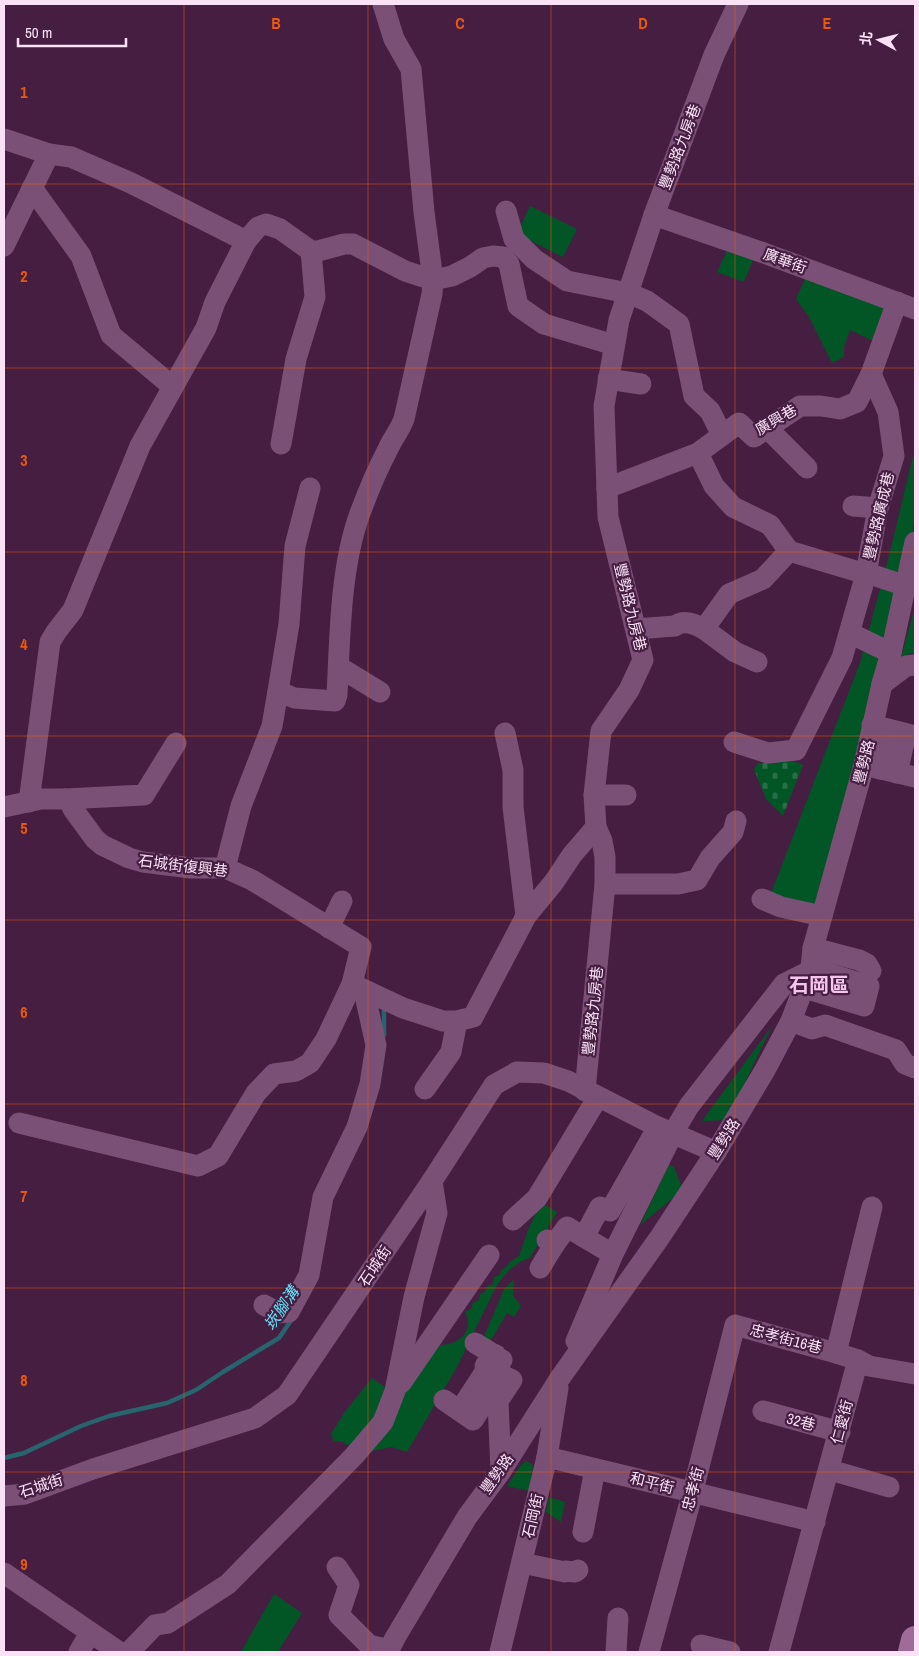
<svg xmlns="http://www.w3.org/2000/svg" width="919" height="1656" font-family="'Archivo Narrow','Noto Sans TC',sans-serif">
<defs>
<pattern id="cemetery-stones" width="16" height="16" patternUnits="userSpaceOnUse" patternTransform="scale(1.25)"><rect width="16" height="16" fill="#025626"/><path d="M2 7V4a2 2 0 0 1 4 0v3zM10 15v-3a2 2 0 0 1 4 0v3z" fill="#286e46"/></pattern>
</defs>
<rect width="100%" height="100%" fill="#451e42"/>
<g fill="#025626">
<polygon points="530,206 577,229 563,257 517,234"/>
<polygon points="727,251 753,260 744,282 717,272"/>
<polygon points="805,279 890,309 879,344 850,330 844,347 844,357 832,363 809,317 796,299"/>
<polygon points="915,448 915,515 908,564 820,908 770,896 860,663 890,552"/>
<polygon points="915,607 915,653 910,653 900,661"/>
<polygon points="772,1026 727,1120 702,1121"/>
<polygon points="669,1165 674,1167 683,1190 640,1225"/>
<path d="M541,1202L557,1212L530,1258L520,1262L508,1271L497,1285L457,1367L407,1452L392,1447L372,1451L403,1393L440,1345C459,1345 475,1331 465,1312L471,1309L473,1302L478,1301L480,1294L485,1292L487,1286L493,1284L494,1277L500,1275L501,1270L506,1267L510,1262L519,1256L528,1230Z"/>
<polygon points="514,1279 513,1295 521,1306 514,1317 507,1313 487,1347 481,1344 504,1289"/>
<polygon points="372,1378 388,1389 373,1421 352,1448 343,1442 334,1441 331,1434 344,1413"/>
<polygon points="526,1461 532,1464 533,1467 529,1491 507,1486 520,1466"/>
<polygon points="549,1497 565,1502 561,1522 546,1512"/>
<polygon points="274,1594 302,1613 278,1652 241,1652"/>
</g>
<polygon fill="url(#cemetery-stones)" points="791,760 803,765 783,816 766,799 754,769 759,763"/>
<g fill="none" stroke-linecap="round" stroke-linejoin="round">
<g stroke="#28646e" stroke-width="4.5">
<polyline points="384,1035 384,1006"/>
<polyline points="4,1458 24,1453 81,1426 109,1416 167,1403 196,1390 223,1372 279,1338 292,1319"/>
</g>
<g stroke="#7b5076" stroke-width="21">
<polyline points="4,139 49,154 71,157 131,183 246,241 258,227 266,224 280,229 311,251 318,251 344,244 353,244 405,271 433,280 452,276 470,267 483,258 493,256 503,257 509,264 518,306 544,324 614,345"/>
<polyline points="32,188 81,256 111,335 173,387"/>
<polyline points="506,211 514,239 534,259 567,281 628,293 647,301 679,324 694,396 710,411 722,435"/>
<polyline points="654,215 764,253 915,309"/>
<polyline points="4,246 49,154"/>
<polyline points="608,379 641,384"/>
<polyline points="767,428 807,468"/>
<polyline points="281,444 296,359 315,297 311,251"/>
<polyline points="698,453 714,486 733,507 770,525 789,551"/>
<polyline points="607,488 698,453 739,423 754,437 800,406 821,406 840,409 857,402 871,374 897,302"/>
<polyline points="853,506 878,508"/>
<polyline points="873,575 906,586"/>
<path d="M636,629L675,626C684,619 695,624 704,629L729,594L763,579L789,551L866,574L878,508L894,456L888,412L871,374"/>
<polyline points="704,629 735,652 757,662"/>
<polyline points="858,637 891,653"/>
<polyline points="339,667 380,692"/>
<polyline points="882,684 906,666 915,665"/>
<polyline points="278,691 289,624 295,546 310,488"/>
<polyline points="872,725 915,736"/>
<polyline points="505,733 513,770 513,807 526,916"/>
<polyline points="734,742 768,753 796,750 842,658 866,574"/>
<polyline points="864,765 915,777"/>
<polyline points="880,769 890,730"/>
<polyline points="897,773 906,734"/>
<polyline points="594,795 626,795"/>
<polyline points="65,799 144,795 176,743"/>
<polyline points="29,802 50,642 56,632 73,610 140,446 206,328 215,302 246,241"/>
<polyline points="4,807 41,799 65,799 70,801 73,809 95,839 102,845 129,858 143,862 191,868 225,868 252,880 361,947 352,984 403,1008 443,1021 457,1021 473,1017 526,916 554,882 572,855 596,827"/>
<path d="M225,868L241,806L272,726L278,691L294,698L335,701L337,695C340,637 340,570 359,516C367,494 377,470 388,449C393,438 400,430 404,419L432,294L433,280L424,212L411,69L394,39L383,4"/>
<polyline points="605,884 678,884 697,880 710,858 733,832 736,821"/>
<polyline points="762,899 781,907 822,916"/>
<polyline points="329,928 342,901"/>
<polyline points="813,948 859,960 867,964 871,971"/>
<polyline points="804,988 864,1006 869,986 811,968"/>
<polyline points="791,1021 812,1029 825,1025 896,1050 905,1064 915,1068"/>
<polyline points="425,1089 451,1052 457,1021"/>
<polyline points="585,1091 605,884 605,857 602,841 596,827 594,795 601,731 629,690 643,660 608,517 604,406 619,320 654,215 714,55 738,4"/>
<polyline points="19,1123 198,1166 218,1156 256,1093 274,1074 296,1071 310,1063 326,1039 352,984"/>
<polyline points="513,1220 537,1198 598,1097"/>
<polyline points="584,1237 600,1207 610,1211 658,1127"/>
<polyline points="547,1240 554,1245 567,1227 604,1249"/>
<polyline points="540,1268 554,1245"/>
<polyline points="264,1305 279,1313 289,1312 309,1275 323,1197 357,1127 370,1084 376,1045 364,991"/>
<polyline points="576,1341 613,1254 673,1133 689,1106 784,984 810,971"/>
<polyline points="475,1343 493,1354 485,1366"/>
<polyline points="493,1354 496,1355 466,1401 467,1406 471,1406 500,1359 502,1360"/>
<polyline points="858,1360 869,1366 915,1374"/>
<polyline points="401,1383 489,1255"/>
<polyline points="444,1400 473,1420 502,1375 512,1380 498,1401 501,1471"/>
<polyline points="763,1411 840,1432"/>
<polyline points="547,1457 815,1522"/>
<polyline points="830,1470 889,1487"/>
<polyline points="4,1496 25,1494 93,1469 255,1418 287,1395 432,1181 494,1085 517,1072 544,1073 568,1081 658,1127 716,1152"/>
<polyline points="583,1532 595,1469"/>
<polyline points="522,1563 565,1572 565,1571 575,1572 578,1570"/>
<polyline points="337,1567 349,1585 339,1615 369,1645 389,1650"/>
<polyline points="4,1573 119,1652"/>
<polyline points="701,1645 730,1652"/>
<polyline points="79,1652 90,1633"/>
<polyline points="129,1652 155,1625 168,1623 228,1584 354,1456 383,1422 395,1391 414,1297 437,1213 432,1181"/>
<polyline points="388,1652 395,1638 467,1517 501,1471 560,1378 660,1237 716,1152 765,1070 791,1021 811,968 813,948 822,916 864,765 882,684 891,653 915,542"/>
<polyline points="500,1652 547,1457 558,1388"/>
<polyline points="616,1652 618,1618"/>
<polyline points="649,1652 689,1506 735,1325 836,1353"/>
<polyline points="779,1652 858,1360 836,1353 872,1207"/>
</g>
<polyline stroke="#9f6b99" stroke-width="28" points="912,1652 915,1640"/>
</g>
<path fill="none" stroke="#e8590c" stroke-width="1" stroke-opacity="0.55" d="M184,4V1652M368,4V1652M551,4V1652M735,4V1652M4,184H915M4,368H915M4,552H915M4,736H915M4,920H915M4,1104H915M4,1288H915M4,1472H915"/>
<g text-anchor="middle" stroke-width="4.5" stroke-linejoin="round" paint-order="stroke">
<g font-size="15" fill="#fae1f6" stroke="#451e42">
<text transform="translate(680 147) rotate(-69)" y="5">豐勢路九房巷</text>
<text transform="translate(785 261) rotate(20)" y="5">廣華街</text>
<text transform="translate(776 420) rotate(-30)" y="5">廣興巷</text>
<text transform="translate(879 516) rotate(-77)" y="5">豐勢路廣成巷</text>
<text transform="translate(630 607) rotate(76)" y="5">豐勢路九房巷</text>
<text transform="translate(864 762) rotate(-76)" y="5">豐勢路</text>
<text transform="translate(183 866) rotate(7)" y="5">石城街復興巷</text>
<text transform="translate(593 1011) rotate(-84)" y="5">豐勢路九房巷</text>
<text transform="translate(724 1139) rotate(-58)" y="5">豐勢路</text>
<text transform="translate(375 1266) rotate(-56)" y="5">石城街</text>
<text transform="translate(786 1339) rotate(15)" y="5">忠孝街16巷</text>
<text transform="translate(801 1422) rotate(15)" y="5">32巷</text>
<text transform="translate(842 1422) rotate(-75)" y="5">仁愛街</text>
<text transform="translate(497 1474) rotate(-55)" y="5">豐勢路</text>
<text transform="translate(652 1483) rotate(14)" y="5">和平街</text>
<text transform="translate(41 1486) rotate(-18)" y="5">石城街</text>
<text transform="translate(693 1489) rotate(-75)" y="5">忠孝街</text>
<text transform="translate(533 1516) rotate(-77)" y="5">石岡街</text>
</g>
<g font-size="16" font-style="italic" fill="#65e0f5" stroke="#451e42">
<text transform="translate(281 1308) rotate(-56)" y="6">崁腳溝</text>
</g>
<g font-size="20" font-weight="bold" fill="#f6c4ef" stroke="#451e42">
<text x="819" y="992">石岡區</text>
</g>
</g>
<g font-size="16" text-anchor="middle" font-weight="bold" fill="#e8590c" stroke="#451e42" stroke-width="4.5" stroke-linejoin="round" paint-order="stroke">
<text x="276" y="29">B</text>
<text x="460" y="29">C</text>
<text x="643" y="29">D</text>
<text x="827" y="29">E</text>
<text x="24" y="98">1</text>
<text x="24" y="282">2</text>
<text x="24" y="466">3</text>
<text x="24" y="650">4</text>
<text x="24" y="834">5</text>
<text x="24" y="1018">6</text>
<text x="24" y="1202">7</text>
<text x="24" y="1386">8</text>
<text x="24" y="1570">9</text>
</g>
<rect width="919" height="1656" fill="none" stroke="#fae1f6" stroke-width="10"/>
<g transform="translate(879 40) rotate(277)" stroke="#451e42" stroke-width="4" paint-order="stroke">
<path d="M0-4L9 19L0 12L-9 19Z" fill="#fae1f6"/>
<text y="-8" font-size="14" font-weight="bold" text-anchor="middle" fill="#fae1f6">北</text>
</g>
<path d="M18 38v8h108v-8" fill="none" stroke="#fae1f6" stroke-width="2.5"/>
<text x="25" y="38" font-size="15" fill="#fae1f6" stroke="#451e42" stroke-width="4" paint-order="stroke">50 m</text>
</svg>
